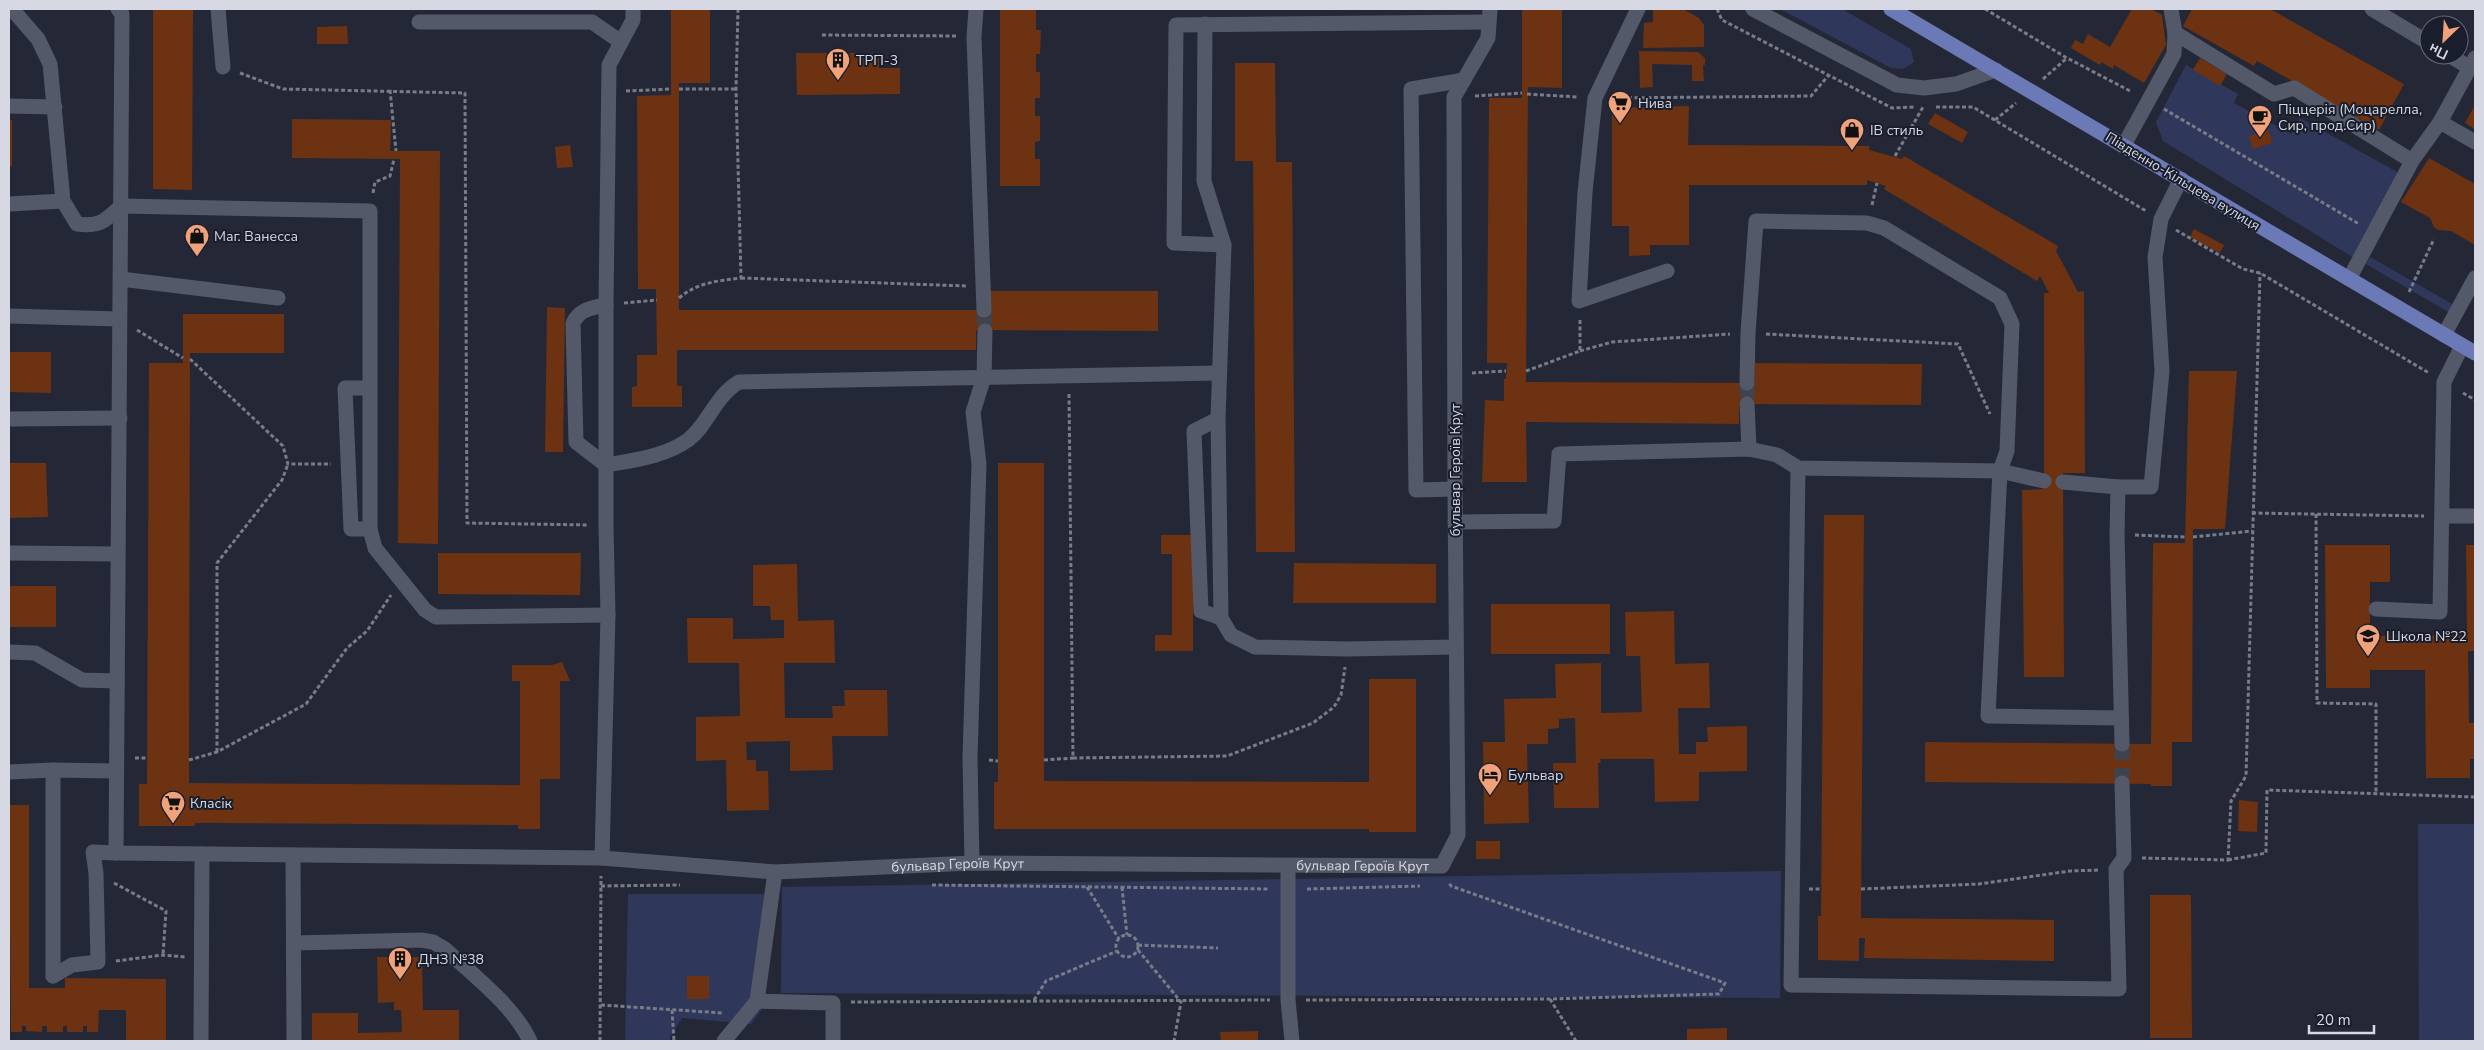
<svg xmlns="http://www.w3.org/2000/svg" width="2484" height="1050" font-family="'Nunito Sans',sans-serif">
<rect width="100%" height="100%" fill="#242836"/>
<g fill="#2f375b">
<polygon points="1780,9 1842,9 1911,49 1914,62 1903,69 1891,68"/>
<polygon points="2186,65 2238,94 2234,103 2291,134 2300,118 2399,173 2354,258 2163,141 2156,122"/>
<polygon points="2370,257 2454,305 2450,313 2366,264"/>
<polygon points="2418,824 2475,824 2475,1041 2419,1041"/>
<polygon points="1781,871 1780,998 781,993 782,887"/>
<polygon points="628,894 764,894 765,1005 751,1024 682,1018 670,1037 670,1041 625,1041"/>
</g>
<g fill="#6c3212">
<polygon points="153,9 193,9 192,190 153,189"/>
<polygon points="671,9 710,9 710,83 679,83 679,310 990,310 991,291 1158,291 1158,331 976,330 976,350 677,350 677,386 682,386 682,407 632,407 632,387 637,386 637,355 657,355 656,289 638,289 637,96 671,95"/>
<polygon points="1000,9 1036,9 1036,30 1041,30 1040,54 1036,54 1036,72 1040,72 1040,98 1035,98 1035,116 1040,116 1040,141 1035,142 1035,159 1040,159 1040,186 1000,186"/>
<polygon points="1522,9 1562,9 1562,88 1528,87 1526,382 1755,383 1755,363 1922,364 1921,405 1739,404 1739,424 1526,422 1527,482 1482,482 1485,400 1504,401 1504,379 1506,379 1507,363 1487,363 1489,98 1522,98"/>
<polygon points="1653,9 1683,9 1699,18 1704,25 1704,47 1643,48 1644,23 1653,22"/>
<polygon points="2132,9 2151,9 2162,15 2166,45 2144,83 2114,65 2113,69 2101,62 2100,65 2071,48 2075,40 2083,44 2088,34 2110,47"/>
<polygon points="2192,9 2270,9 2404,84 2379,130 2257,61 2254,66 2183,26"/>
<polygon points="347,26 348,44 317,44 317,27"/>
<polygon points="1639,51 1698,52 1705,58 1705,65 1703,65 1704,81 1692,81 1692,65 1652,64 1653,87 1640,88"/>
<polygon points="796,53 879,53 879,68 900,68 900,94 797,95"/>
<polygon points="2200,58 2227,74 2220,86 2193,70"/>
<polygon points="1235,63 1275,63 1276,162 1292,162 1295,552 1256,552 1253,161 1235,161"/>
<polygon points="2475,105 2475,129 2465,123"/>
<polygon points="1689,106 1688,145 1869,146 1869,150 1902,159 1904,156 2058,246 2056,251 2078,292 2084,291 2085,473 2063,473 2064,677 2024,677 2022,490 2044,489 2044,293 2049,293 2040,276 2037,281 1884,189 1886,186 1867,180 1867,185 1689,185 1689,245 1650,245 1650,255 1629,256 1629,226 1612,226 1612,108"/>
<polygon points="1935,113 1968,132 1962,143 1928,124"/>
<polygon points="292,119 391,120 390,151 440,151 438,544 398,543 400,159 292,158"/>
<rect x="9" y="120" width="3" height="46"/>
<polygon points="2269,130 2272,143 2253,149 2249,136"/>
<polygon points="570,145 573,167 557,168 555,147"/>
<polygon points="2429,158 2475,184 2475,245 2451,231 2438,230 2434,227 2430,218 2401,202"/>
<polygon points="2194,229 2224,245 2220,253 2190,237"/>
<polygon points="547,307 565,308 563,452 545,452"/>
<polygon points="183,314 284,314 284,353 190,353 189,783 520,785 520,681 512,681 512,665 552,665 562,662 570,681 560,681 560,779 540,779 540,829 518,829 518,825 509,825 214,823 195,823 195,826 139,826 139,784 147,784 149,363 183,363"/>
<polygon points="9,352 51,352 51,393 9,392"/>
<polygon points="2189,371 2237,371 2225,529 2193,529 2192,742 2172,742 2172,786 2151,786 2151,784 1925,782 1925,742 2151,744 2153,543 2185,543"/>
<polygon points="9,463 46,463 48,517 9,518"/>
<polygon points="998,463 1044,463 1044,781 1369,782 1369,679 1416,679 1416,832 1369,832 1369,829 994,829 994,782 998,782"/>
<polygon points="1824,515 1864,515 1861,918 2054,920 2054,961 1864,958 1865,938 1859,938 1859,961 1818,960 1818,916 1821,916"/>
<polygon points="1161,535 1193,535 1193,651 1155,651 1155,635 1172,635 1172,554 1161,554"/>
<polygon points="2325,545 2390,545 2390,582 2370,582 2370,636 2467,635 2466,545 2475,545 2475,651 2468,651 2469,723 2475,723 2475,759 2470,759 2470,778 2426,778 2425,670 2370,670 2370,688 2326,688"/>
<polygon points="438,553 581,553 580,595 438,594"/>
<polygon points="1294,563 1436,564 1436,603 1293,603"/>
<polygon points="797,564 798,621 834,620 835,663 784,663 785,718 833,718 832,706 845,706 844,690 887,690 888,736 832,736 833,770 790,771 790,741 746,742 747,760 756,760 756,771 768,771 769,810 727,811 726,760 696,761 696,717 740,716 739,663 688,663 687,618 733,618 733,639 784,638 784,620 771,620 770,606 753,606 753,565"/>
<rect x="9" y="586" width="47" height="41"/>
<rect x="1491" y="604" width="119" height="50"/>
<polygon points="1674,611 1675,664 1709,663 1710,708 1678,708 1679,754 1696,754 1696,742 1708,742 1707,727 1747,726 1747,771 1699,772 1699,801 1655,802 1654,759 1600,759 1601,763 1598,763 1599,808 1554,808 1553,763 1576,763 1575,718 1559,719 1559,728 1548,729 1548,744 1527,744 1529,823 1484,824 1483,742 1505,742 1504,699 1556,698 1555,664 1601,663 1601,713 1642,712 1640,656 1626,656 1625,612"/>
<polygon points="2239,800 2258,802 2257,832 2238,831"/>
<polygon points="9,805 29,805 29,988 65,988 65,978 166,979 166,1041 126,1041 126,1010 99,1010 98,1032 87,1032 87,1026 83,1026 83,1032 67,1032 67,1026 63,1026 63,1032 47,1032 47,1026 42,1026 42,1032 26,1031 26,1026 22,1026 22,1032 11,1032"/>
<rect x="1476" y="841" width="24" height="18"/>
<polygon points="2150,895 2191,895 2192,1038 2150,1038"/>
<polygon points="377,957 422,957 423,1010 459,1010 459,1041 312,1041 312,1013 358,1013 358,1033 402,1032 401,1010 394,1010 394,1002 378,1003"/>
<rect x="687" y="976" width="22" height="23"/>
<polygon points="1727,1028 1727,1041 1687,1041 1687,1029"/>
<polygon points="1258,1031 1258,1041 1221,1041 1220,1032"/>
</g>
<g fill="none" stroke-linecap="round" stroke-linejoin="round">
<g stroke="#3f4350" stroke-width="15" stroke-dasharray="15 8" stroke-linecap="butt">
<polyline points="984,310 985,331"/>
<polyline points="1747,383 1747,404"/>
<polyline points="2122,783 2122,744"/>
</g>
<g stroke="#787c88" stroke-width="3" stroke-dasharray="4 2.5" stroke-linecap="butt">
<polyline points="1717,9 1722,20 1892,108 1915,107"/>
<polyline points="1985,9 2067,58 2132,92"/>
<polyline points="822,35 957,36"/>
<polyline points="240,73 283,89 465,93 467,523 588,525"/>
<polyline points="2043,79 2067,58"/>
<polyline points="679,89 736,89"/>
<polyline points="390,90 396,151"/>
<polyline points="626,91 671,89"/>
<polyline points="1527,94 1577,97"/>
<polyline points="1475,96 1522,93"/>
<polyline points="1615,98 1811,96 1828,76"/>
<polyline points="1936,107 1973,107 2146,211"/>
<polyline points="2164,109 2359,224"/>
<polyline points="1995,120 2016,103"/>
<polyline points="1895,156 1923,107"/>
<polyline points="373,193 375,182 390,176 394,159"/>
<polyline points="1872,205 1877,183"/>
<polyline points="2176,230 2243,269 2260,273 2429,373"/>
<polyline points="741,278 966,286"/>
<polyline points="2409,292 2434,239"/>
<path d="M679,298C698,282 718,281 741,278L736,89L738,9"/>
<polyline points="624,303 657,300"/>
<polyline points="137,330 183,358"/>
<polyline points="1766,334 1958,344 1990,414"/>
<polyline points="1580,351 1612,342 1730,334"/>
<polyline points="190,359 283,446 288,464 331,464"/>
<polyline points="1526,371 1580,351 1580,318"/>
<polyline points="1472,373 1506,371"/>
<polyline points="2463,393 2475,400"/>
<polyline points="1069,394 1073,758 1227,756 1313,723 1334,707 1341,695 1345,667"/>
<polyline points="2252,513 2424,516"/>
<polyline points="2316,514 2317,703 2376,704 2376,794"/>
<polyline points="2135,535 2185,537"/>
<polyline points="2193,537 2252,531"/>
<polyline points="217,752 217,563 282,480 288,464"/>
<polyline points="135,758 147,758"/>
<polyline points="189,760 217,752 306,704 347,648 367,631 391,595"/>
<polyline points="989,760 998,761"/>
<polyline points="1044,760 1073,758"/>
<polyline points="2142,858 2228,860 2231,801 2246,776 2260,273"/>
<polyline points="2228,860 2266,853 2267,790 2475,797"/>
<polyline points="114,883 166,911 163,955"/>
<polyline points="932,885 1270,889"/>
<polyline points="601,886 680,885"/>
<polyline points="1087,887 1119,939"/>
<polyline points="1122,887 1127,935"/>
<polyline points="1307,889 1420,886"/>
<polyline points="1809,889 1821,889"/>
<polyline points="1861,889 1979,884 2070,871 2098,870"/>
<circle cx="1127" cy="946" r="11"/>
<polyline points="1138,945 1218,948"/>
<polyline points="1138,950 1181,1002 1174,1041"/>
<polyline points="116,961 163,955 185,957"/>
<polyline points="1550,999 1576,1041"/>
<polyline points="1034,1000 1046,981 1117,951"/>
<polyline points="1306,1000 1549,999 1719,994 1725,983 1451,886 1449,883"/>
<polyline points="851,1002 1270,1000"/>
<polyline points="601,1005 723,1013"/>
<polyline points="672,1010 674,1041"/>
<polyline points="600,1041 601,876"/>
</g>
<g stroke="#54596a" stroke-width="15">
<path d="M12,9L38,39L50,64L63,201L77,224C100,227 105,221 121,206L370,211V529L375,548L425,610L436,617L608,615"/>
<polyline points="118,9 122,14 116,853 602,858 775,872"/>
<polyline points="218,9 223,67"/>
<polyline points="976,9 974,37 984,310"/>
<polyline points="1638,9 1595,98 1585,192 1579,301 1667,271"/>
<polyline points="1753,9 1897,85 1924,88 1956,84 1996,70"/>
<polyline points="2372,9 2429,43"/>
<polyline points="419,22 592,22 621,42"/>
<polyline points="1205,24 1204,181 1224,245 1218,419 1221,618 1231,635 1255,647 1347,649 1456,647"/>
<polyline points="2175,33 2274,94 2294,88 2412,161"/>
<polyline points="2449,55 2470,68"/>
<polyline points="9,106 55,107"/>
<polyline points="2440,122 2475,142"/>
<polyline points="2124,145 2174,54 2175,33 2171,9"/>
<polyline points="9,204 63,201"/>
<polyline points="1224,245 1174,243 1176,25 1489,22"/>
<polyline points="121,279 278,298"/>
<polyline points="2349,279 2412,161 2440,122 2475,58"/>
<path d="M606,305C591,308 580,309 573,323L576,442L606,465C634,460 664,457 688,440C708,425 715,396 739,382L1219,373"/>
<polyline points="9,316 119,319"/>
<polyline points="2444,335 2475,278"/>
<polyline points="1747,383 1748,333 1756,221 1867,223 1884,228 2000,298 2012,324 2007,451 2000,471 1988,716 2121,718"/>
<polyline points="369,388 345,388 351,529 370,529"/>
<polyline points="1747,404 1749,449"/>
<polyline points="9,419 120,418"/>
<polyline points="1218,419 1194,431 1201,611 1221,618"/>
<polyline points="1798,468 1791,985 2119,989 2116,869 2124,858 2122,783"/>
<polyline points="2063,482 2118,487"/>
<polyline points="1455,489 1416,490 1411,89 1464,80"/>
<polyline points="2442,516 2475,516"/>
<polyline points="1455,522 1554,521 1559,454 1749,449 1777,455 1798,468 2000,471 2044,481"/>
<polyline points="9,553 117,554"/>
<polyline points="2376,609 2440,612 2444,382 2462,346"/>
<polyline points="9,652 35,653 82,680 117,681"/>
<polyline points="2122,744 2117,535 2118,487 2151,487 2162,371 2155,257 2161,219 2181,179"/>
<polyline points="9,772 53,770 116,771"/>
<polyline points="293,855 294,1041"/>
<polyline points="602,858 608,615 606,526 606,305 609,65 633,20 633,9"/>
<polyline points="972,863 970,758 979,464 973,412 984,377 985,331"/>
<polyline points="1288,866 1288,1000 1292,1041"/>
<path d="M294,943L421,940L433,942L445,949C473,975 514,1006 530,1041"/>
<polyline points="53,976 53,770"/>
<polyline points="53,976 72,965 98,962 96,873 93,852 116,853"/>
<polyline points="757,1001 833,1003 833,1041"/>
<polyline points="201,1041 202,854"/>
<path id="s1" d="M724,1041L757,1001L775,872L972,863L1442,866L1458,835L1455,489L1454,97L1488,38L1490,9"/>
</g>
<polyline stroke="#6b79b7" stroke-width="15" points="1891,9 2475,353"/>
</g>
<defs>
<symbol id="building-pin" viewBox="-11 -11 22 30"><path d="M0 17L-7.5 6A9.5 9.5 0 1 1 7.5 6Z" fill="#f1a27b" stroke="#1a1e2c"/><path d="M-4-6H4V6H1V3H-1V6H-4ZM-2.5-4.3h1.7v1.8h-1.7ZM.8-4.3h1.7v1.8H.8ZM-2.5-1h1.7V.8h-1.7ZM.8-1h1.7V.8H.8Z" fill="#111"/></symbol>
<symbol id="supermarket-pin" viewBox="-11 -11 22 30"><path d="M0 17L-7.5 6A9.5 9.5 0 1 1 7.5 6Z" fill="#f1a27b" stroke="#1a1e2c"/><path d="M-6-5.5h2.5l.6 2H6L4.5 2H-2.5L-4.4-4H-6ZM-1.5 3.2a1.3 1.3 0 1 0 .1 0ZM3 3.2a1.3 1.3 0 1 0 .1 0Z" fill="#111"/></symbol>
<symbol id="cafe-pin" viewBox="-11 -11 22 30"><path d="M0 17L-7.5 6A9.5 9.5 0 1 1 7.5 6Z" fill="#f1a27b" stroke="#1a1e2c"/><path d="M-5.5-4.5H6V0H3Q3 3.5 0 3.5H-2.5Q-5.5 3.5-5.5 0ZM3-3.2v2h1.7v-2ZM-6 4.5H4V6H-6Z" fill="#111"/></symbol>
<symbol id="shop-pin" viewBox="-11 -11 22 30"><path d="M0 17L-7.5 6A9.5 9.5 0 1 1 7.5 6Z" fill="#f1a27b" stroke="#1a1e2c"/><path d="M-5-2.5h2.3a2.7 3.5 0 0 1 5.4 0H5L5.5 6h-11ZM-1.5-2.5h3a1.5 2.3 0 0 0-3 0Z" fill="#111"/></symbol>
<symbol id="school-pin" viewBox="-11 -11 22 30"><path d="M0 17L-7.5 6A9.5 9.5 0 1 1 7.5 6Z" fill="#f1a27b" stroke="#1a1e2c"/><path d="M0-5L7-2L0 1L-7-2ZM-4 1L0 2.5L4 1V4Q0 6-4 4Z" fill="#111"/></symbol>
<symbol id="hotel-pin" viewBox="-11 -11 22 30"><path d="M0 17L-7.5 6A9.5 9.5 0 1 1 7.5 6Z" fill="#f1a27b" stroke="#1a1e2c"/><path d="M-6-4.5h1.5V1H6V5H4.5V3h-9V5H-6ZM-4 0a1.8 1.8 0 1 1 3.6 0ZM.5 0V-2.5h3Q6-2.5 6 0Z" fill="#111"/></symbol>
</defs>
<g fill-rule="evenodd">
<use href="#building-pin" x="824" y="46" width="28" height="38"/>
<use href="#supermarket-pin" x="1606" y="89" width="28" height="38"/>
<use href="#cafe-pin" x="2246" y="103" width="28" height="38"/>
<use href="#shop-pin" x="1838" y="116" width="28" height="38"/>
<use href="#shop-pin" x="183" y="222" width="28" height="38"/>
<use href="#school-pin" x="2354" y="622" width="28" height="38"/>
<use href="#hotel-pin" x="1476" y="761" width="28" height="38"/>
<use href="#supermarket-pin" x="159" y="789" width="28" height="38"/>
<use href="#building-pin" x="386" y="945" width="28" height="38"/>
</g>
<g text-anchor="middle" stroke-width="4" stroke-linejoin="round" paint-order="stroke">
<g font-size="14" fill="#d6d9e3" stroke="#1a1e2c" text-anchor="start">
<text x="856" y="65">ТРП-3</text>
<text x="1638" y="108">Нива</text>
<text x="2278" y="114">Піццерія (Моцарелла,<tspan x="2278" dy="16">Сир, прод.Сир)</tspan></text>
<text x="1870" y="135">ІВ стиль</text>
<text x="214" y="241">Маг. Ванесса</text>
<text x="2386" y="641">Школа №22</text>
<text x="1508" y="780">Бульвар</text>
<text x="190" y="808">Класік</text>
<text x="418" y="964">ДНЗ №38</text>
</g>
<g font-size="14" fill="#d6d9e3" stroke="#1a1e2c">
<text transform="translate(2183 181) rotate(31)" y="5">Південно-Кільцева вулиця</text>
<text transform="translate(1455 470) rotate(-90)" y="5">бульвар Героїв Крут</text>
<text dy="5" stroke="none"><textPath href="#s1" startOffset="365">бульвар Героїв Крут</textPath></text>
<text dy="5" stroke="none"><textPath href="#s1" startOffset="770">бульвар Героїв Крут</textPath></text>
</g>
</g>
<rect width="2484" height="1050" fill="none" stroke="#d6d9e3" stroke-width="20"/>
<g transform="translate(2444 40) rotate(205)"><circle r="24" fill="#1a1e2c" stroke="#656975"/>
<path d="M0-4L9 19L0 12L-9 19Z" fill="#f1a27b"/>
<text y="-8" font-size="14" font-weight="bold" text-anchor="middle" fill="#d6d9e3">Пн</text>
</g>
<path d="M2309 1025v8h65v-8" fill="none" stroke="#d6d9e3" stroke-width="2.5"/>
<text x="2316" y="1025" font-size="15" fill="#d6d9e3" stroke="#1a1e2c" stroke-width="4" paint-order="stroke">20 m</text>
</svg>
